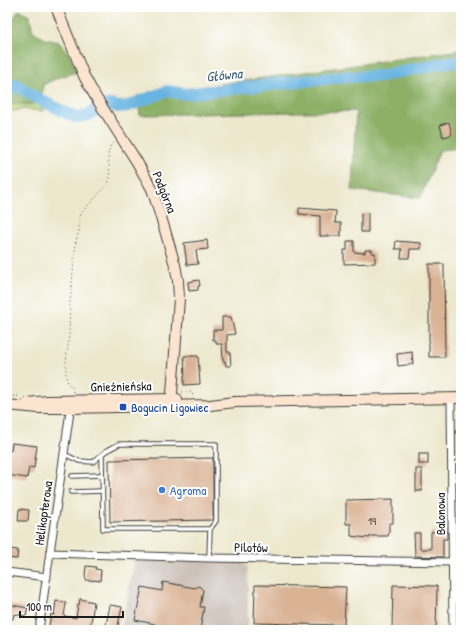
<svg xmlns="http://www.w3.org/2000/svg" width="468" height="637" font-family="'Patrick Hand',sans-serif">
<rect width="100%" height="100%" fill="#fff"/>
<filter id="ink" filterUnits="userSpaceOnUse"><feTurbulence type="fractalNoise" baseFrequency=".025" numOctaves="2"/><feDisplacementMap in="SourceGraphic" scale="8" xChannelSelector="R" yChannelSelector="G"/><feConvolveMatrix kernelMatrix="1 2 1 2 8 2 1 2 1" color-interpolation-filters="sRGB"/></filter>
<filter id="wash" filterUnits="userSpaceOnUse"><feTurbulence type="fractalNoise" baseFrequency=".012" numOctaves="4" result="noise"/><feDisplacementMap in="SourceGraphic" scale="16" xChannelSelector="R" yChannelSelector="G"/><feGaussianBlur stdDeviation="0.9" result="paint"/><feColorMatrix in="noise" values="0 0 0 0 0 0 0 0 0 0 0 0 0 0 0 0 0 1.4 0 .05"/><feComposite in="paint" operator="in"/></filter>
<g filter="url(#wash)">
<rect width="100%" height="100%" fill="#ede8cd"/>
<polygon fill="#ccc2b9" points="135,559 242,561 248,568 248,630 121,630"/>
<polygon fill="#b1cd74" stroke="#667448" points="7,103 28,104 41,103 43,111 24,109 7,112"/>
<g fill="#8cb066" stroke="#546641">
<polygon points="19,10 29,16 33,31 45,39 59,42 69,54 77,72 57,78 43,85 41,103 28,104 7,103 7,27"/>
<polygon points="461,50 461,148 440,150 420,198 352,190 356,111 140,115 137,96"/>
</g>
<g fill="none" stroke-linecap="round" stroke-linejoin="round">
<polyline stroke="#67b4e1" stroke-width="12" points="7,95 11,86 15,84 35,97 66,113 75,117 78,117 88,115 95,110 107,105 111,105 118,107 128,106 167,91 184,94 342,77 382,76 443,63 461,62"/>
</g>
<g id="blocks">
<g fill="#dab395">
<polygon points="449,122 452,135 443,137 440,125"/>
<polygon points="299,208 336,211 335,223 341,223 341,236 320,236 320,216 299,214"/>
<polygon points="368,213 368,232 361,232 361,214"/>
<polygon points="207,240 208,249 196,250 198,264 187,265 184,243"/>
<polygon points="347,241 354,241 354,252 365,253 365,250 372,250 372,253 375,253 375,263 344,264 344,250 347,250"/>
<polygon points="396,241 421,243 421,249 410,249 409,258 401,258 402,249 395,249"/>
<polygon points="429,264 444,264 445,357 429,357"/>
<polygon points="199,280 200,286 198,286 198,290 189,291 188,282"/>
<polygon points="222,317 231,317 235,334 227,335 227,352 230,352 231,366 226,366 225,361 223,361 222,344 216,344 216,340 213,340 213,330 222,330"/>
<polygon points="412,352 413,364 398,366 397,354"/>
<polygon points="184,356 198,356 200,384 184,385 184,375 185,375"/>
<polygon points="12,443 37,446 34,468 29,467 27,478 7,475 7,451 11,451"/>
<rect x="419" y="454" width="9" height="10"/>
<polygon points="213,458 213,520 110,522 109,460"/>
<rect x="416" y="469" width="6" height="22"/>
<polygon points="393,499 393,523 389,523 389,533 388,536 370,536 370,538 358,537 351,536 351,524 346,524 346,500"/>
<polygon points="19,509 29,510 28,521 18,521"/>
<polygon points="447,531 447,539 443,539 443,557 415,556 414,533 420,533 420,549 431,549 431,532"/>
<polygon points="7,549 18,550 17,559 7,558"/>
<polygon points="86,566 96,567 95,569 101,570 100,581 93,580 93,581 91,580 89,581 88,580 86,580 85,576"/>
<polygon points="163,582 195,588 199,586 203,590 200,607 204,607 200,630 171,630 155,627 155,624 135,620 142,587 162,591"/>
<polygon points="255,585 346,587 344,625 254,623"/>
<polygon points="393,585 437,586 436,630 392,630"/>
<polygon points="80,599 94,602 90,630 74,630 49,626 51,614 54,615 56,601 66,603 64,616 76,618 78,604 79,605"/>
<polygon points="7,604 28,608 26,616 14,614 13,619 7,618"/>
<polygon points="110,605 122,607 117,630 105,630"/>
</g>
</g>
</g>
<g filter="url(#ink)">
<use href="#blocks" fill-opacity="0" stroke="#3b3b37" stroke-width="1"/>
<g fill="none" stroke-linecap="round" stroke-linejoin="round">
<defs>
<g id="lane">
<polyline points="64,454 79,461 93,462 106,451 119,444 216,444 216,521 210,529 209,558"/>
<polyline points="102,455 103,529 210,529"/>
<polyline points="72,476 102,475"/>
<polyline points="71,492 102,491"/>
</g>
<g id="street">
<polyline points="451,398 453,630"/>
<polyline points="50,553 209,558 452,562"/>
<polyline points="7,572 47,577"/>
<polyline points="39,630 71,404"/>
</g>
<g id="secondary">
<polyline points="56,7 84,76 95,96 137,162 152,189 164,227 175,265 178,281 179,299 171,406"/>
<polyline points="27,403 47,401 177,399"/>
<polyline points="7,405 39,408 71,408 210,405 235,402 461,398"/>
</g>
</defs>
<use href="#lane" stroke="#3b3b37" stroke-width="5.5"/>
<use href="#street" stroke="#3b3b37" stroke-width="9"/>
<use href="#secondary" stroke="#3b3b37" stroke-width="12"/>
<g stroke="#3b3b37" stroke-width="1" stroke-dasharray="1 3" stroke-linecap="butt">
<polyline points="73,392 73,388 68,383 66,376 66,362 69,336 70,301 73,273 74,260 76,241 79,230 79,219 82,212 107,185 110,179 108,153 111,145 115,142"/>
<polyline points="182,392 192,392 193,397"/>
<polyline points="13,396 21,396"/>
</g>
<use href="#lane" stroke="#fff" stroke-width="3.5"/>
<use href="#street" stroke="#fff" stroke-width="7"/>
<use href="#secondary" stroke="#fce5d0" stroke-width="10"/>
</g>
</g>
<rect fill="#1a4fb4" stroke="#fff" stroke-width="1.5" x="119" y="403" width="8" height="8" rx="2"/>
<circle fill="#3f7fe0" stroke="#fff" stroke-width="1.5" cx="162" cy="490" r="4"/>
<g text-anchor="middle" stroke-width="4" stroke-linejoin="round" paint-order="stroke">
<g font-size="11" fill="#4c423a">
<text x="372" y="525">19</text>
</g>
<g font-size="13" fill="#1c1c1c" stroke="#fff">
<text transform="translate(165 192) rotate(68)" y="5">Podgórna</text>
<text transform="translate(121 386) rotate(-1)" y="5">Gnieźnieńska</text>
<text transform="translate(43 513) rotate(-82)" y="5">Helikopterowa</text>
<text transform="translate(440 514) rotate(-90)" y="5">Balonowa</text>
<text transform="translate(251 547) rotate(1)" y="5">Pilotów</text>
</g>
<g font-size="13" fill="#164399" stroke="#fff" text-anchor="start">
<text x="131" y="412">Bogucin Ligowiec</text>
</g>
<g font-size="13" fill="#366cbe" stroke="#fff" text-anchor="start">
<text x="170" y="495">Agroma</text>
</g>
<g font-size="14" font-style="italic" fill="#3e6075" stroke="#fff">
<text transform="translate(224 75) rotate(-6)" y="5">Główna</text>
</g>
</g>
<rect width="468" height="637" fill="none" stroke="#fff" stroke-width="24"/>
<path d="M20 611v6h103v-6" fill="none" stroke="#1c1c1c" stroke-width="2"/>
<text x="26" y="611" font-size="12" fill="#1c1c1c" stroke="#ffffff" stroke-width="3" paint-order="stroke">100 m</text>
</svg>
